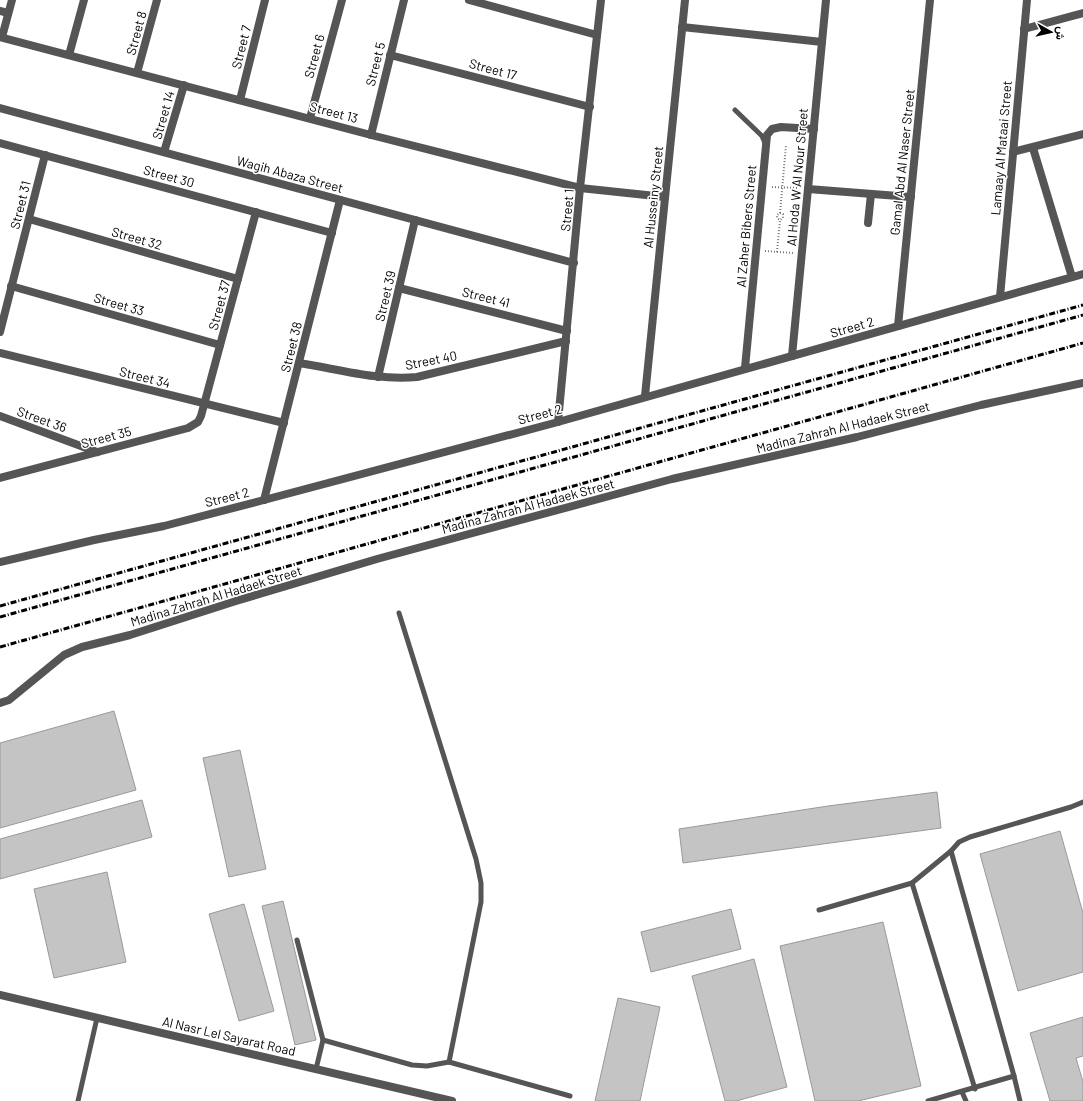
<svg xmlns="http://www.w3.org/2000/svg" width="1083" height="1101" font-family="Barlow,Vazirmatn,sans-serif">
<rect width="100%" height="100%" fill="#fff"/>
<g fill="#c4c4c4" stroke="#999">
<polygon points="114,711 136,790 0,828 0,743"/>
<polygon points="240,750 266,869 229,877 203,758"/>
<polygon points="937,792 941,828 683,863 679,829 828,806"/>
<polygon points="142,800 152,837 0,879 0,839"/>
<polygon points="1060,831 1083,913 1083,972 1018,991 980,854"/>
<polygon points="107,872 126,962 54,978 34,889"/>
<polygon points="283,901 316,1040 295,1045 262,906"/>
<polygon points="244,904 274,1011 239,1021 209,914"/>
<polygon points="731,909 741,949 651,972 641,932"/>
<polygon points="883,922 921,1086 858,1101 815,1101 780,946"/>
<polygon points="754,959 787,1087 736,1101 725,1101 692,976"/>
<polygon points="618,998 660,1007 640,1101 595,1101"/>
<polygon points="1083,1017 1083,1056 1076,1058 1083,1082 1083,1101 1050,1101 1030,1033"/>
</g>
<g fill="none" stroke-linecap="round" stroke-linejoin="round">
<g stroke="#777" stroke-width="2" stroke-dasharray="1 2" stroke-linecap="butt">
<polyline points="772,187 799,188"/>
<polyline points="780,213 783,214 783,218 780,220 777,218 777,215 780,213 786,145"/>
<polyline points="765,251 793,253"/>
<polyline points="777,252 780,220"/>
</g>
<g stroke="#555" stroke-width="5">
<polyline points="735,110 762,136 765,143"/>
<polyline points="399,613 476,859 481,883 481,902 449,1062"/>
<polyline points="912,883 951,851"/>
<polyline points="819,910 912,883 975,1089"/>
<polyline points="297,940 323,1040 316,1069"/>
<polyline points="323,1040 412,1065 427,1066 449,1062 570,1096"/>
<polyline points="1014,1076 951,851 959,842 970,837 1071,807 1083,802"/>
<polyline points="962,1092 966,1101"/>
<polyline points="78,1101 97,1018"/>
<polyline points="928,1101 1014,1076 1020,1101"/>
</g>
<g stroke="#555" stroke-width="8">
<polyline points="0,11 8,13"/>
<polyline points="682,27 822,42"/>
<polyline points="1024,29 1083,13"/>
<polyline points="0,37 371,135 580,188 665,197"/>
<polyline points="2,37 12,0"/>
<polyline points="69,55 84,0"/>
<polyline points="390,55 590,107"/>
<polyline points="137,73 157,0"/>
<polyline points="240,100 265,0"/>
<polyline points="0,108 574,263"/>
<polyline points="310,118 342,0"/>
<polyline points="371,135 404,0"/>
<polyline points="0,143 332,233"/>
<polyline points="1033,148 1072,277"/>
<polyline points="164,152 184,85"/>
<polyline points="1013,152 1083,134"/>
<polyline points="808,189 911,197"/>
<polyline points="29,219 238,279"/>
<polyline points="868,223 871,194"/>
<polyline points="11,286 220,345"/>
<polyline points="399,288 567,331"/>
<polyline points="1000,297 1027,0"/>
<polyline points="0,332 45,155"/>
<polyline points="0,353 284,423"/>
<polyline points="792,356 826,0"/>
<path d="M299,363C338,369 378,381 417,377L566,341"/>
<polyline points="745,368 767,135 772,129 781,127 814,129"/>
<polyline points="378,377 415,220"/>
<polyline points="645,396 685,0"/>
<polyline points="0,416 97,452"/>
<polyline points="558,422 580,188 601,0"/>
<polyline points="0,478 188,428 198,422 201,416 256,212"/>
<polyline points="264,500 340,200"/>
<polyline points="0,562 94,540 164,526 264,500 558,422 1083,274"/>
<polyline points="0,703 9,700 64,655 82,647 130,635 236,601 377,559 672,479 857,437 981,405 1083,383"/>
<polyline points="0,995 452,1101"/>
</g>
<g stroke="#555" stroke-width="8">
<polyline points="469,0 597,35"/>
<polyline points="898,326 930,0"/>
</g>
<g stroke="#000" stroke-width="3" stroke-dasharray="6 2 1 2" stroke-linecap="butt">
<polyline points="0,606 1083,305"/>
<polyline points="0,617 1083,315"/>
<polyline points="0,647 1083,343"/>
</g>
</g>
<g text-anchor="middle" stroke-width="3" stroke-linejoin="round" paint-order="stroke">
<g font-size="13" fill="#000" stroke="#fff">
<text transform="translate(136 33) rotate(-75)" y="5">Street 8</text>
<text transform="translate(241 47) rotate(-76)" y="5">Street 7</text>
<text transform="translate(314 56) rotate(-75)" y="5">Street 6</text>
<text transform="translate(375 64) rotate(-76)" y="5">Street 5</text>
<text transform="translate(493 69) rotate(15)" y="5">Street 17</text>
<text transform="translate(334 112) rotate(15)" y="5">Street 13</text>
<text transform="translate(163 115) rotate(-74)" y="5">Street 14</text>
<text transform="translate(1001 148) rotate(-85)" y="5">Lamaay Al Mataai Street</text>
<text transform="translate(902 162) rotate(-84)" y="5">Gamal Abd Al Naser Street</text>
<text transform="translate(290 174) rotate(15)" y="5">Wagih Abaza Street</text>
<text transform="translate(169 176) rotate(15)" y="5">Street 30</text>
<text transform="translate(797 177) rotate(-85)" y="5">Al Hoda W Al Nour Street</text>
<text transform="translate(653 197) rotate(-84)" y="5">Al Husseiny Street</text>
<text transform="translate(20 205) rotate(-76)" y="5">Street 31</text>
<text transform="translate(567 210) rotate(-85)" y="5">Street 1</text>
<text transform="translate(746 226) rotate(-85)" y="5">Al Zaher Bibers Street</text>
<text transform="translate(137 238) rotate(16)" y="5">Street 32</text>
<text transform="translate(385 296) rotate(-77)" y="5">Street 39</text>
<text transform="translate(486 297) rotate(14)" y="5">Street 41</text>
<text transform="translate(119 304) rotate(16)" y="5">Street 33</text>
<text transform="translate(219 305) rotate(-75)" y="5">Street 37</text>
<text transform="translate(852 327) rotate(-16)" y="5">Street 2</text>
<text transform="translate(291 347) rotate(-76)" y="5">Street 38</text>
<text transform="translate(431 360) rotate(-11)" y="5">Street 40</text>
<text transform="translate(145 377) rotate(14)" y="5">Street 34</text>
<text transform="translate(540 414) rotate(-15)" y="5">Street 2</text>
<text transform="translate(42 419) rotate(20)" y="5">Street 36</text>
<text transform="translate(843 427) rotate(-14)" y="5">Madina Zahrah Al Hadaek Street</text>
<text transform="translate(106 437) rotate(-15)" y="5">Street 35</text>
<text transform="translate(227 497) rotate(-14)" y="5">Street 2</text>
<text transform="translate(528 506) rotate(-15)" y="5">Madina Zahrah Al Hadaek Street</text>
<text transform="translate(216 596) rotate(-17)" y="5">Madina Zahrah Al Hadaek Street</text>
<text transform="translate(229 1036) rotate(13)" y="5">Al Nasr Lel Sayarat Road</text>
</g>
</g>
<g transform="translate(1051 32) rotate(98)" stroke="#ffffff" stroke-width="3" paint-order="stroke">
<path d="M0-3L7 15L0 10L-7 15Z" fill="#000000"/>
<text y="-6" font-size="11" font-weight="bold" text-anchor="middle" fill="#000000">ش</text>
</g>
</svg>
